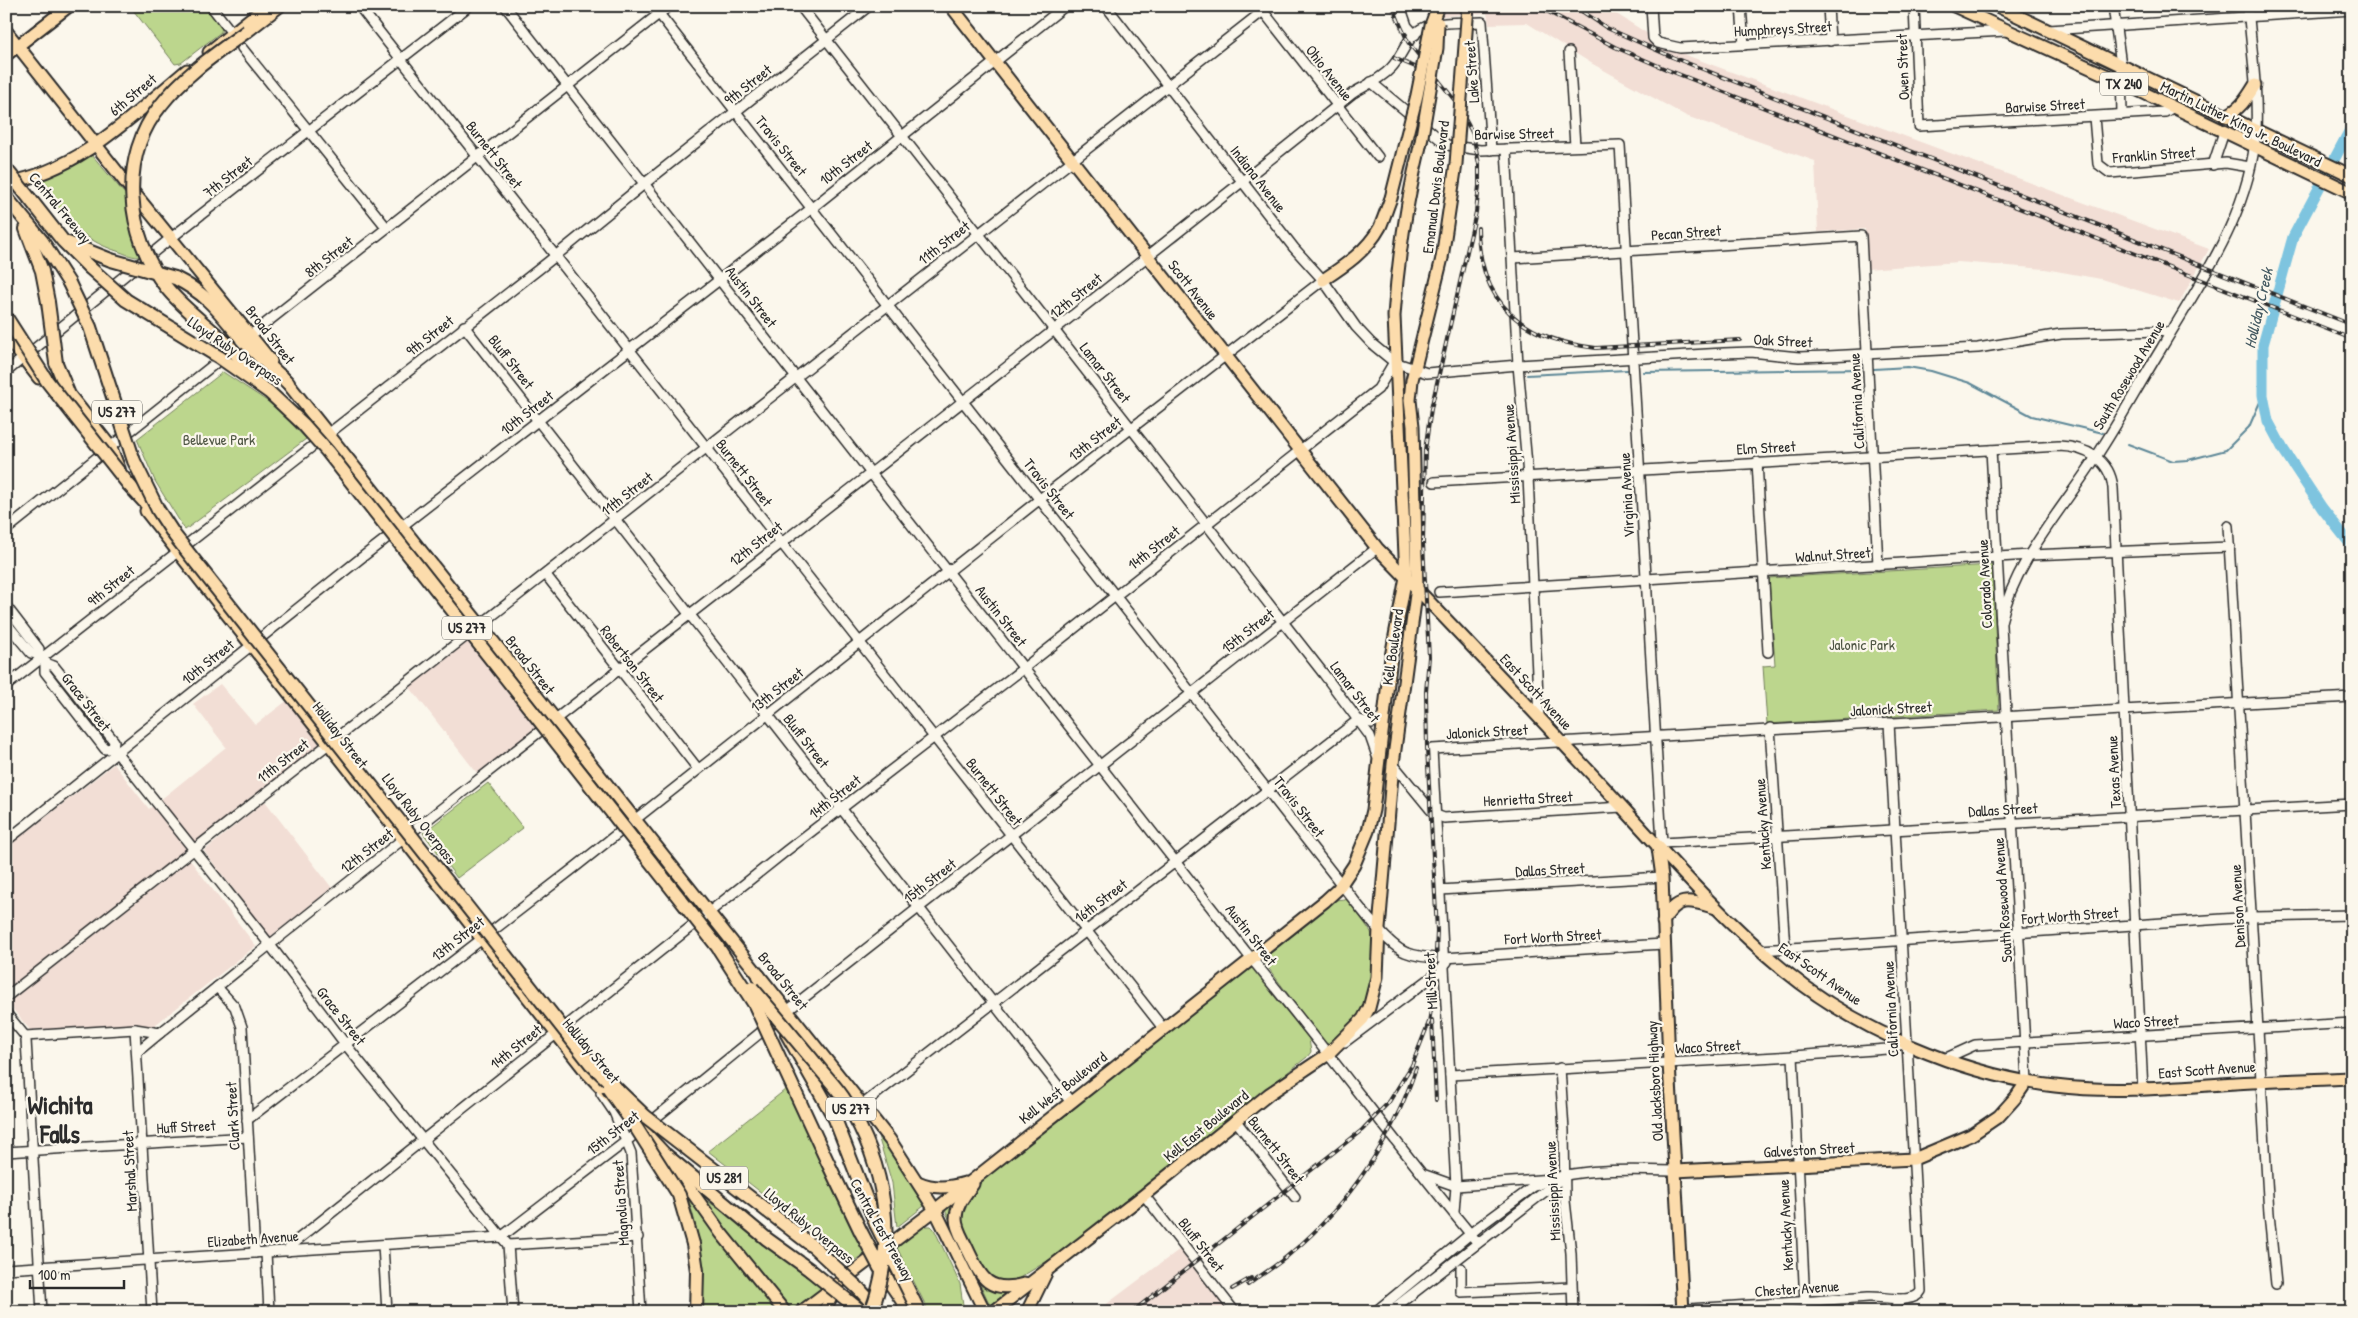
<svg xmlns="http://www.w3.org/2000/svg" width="2358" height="1318" font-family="'Patrick Hand',sans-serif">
<rect width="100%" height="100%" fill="#fbf7ec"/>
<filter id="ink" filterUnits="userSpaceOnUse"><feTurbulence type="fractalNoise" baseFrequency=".02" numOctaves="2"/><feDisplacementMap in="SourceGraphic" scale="10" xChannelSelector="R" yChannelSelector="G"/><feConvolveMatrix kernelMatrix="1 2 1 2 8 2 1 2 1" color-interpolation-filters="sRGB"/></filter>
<g filter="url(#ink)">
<g fill="#f2ded5">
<polygon points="1427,6 1604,6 1675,51 2209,249 2179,303 2101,279 2045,269 1958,262 1867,269 1865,229 1818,232 1815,161 1686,116 1591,63 1527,23 1489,24 1487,13 1428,17"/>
<polygon points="468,638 538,727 477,773 408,685"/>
<polygon points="220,684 255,725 288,700 323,744 183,851 256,946 151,1028 30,1030 6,1001 6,848 114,764 149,809 226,747 193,704"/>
<polygon points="265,801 332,888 270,937 204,851"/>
<polygon points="1180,1249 1229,1312 1096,1312"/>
</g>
<g fill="#bcd68d" stroke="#74805c">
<polygon points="130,6 206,6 222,26 221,32 181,63 175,64"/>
<path d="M92,155L130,200L146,256C137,259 128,255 120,252C77,239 62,214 37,181Z"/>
<polygon points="223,372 276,407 306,439 185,530 155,481 137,439"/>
<polygon points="1992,565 1999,710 1767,724 1763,666 1775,665 1769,578"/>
<polygon points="488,783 523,828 457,878 423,833"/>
<polygon points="1344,899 1348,900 1371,932 1374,944 1374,975 1362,1014 1329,1044 1325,1043 1263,961 1264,958 1336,900"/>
<polygon points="1250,966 1309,1039 1311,1052 1307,1057 1057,1255 1016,1280 1000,1282 984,1274 960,1221 965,1201 999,1162"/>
<polygon points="790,1086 867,1251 849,1265 817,1236 708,1151"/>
<polygon points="876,1129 925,1201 924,1206 897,1227 892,1183"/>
<path d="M684,1186L715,1233L778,1312H702C705,1267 699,1228 684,1186Z"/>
<polygon points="699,1195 806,1270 822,1288 790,1311 740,1251"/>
<polygon points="956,1198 955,1206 976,1273 1015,1289 991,1307 944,1208"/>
<polygon points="924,1226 931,1226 934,1229 960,1284 964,1312 929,1312 896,1246"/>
</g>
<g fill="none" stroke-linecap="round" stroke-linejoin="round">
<g stroke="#5d8797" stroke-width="2">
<polyline points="1874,369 1908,367 1931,371 1970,383 2032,416 2103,433"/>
<polyline points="1643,372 1865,369"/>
<polyline points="1527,375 1627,370"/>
<polyline points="2128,444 2173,461 2188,460 2226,450 2249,427 2263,395"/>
</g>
<polyline stroke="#7ec4df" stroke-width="11" points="2352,126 2293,237 2263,345 2263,395 2268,421 2283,449 2322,508 2352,546"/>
<defs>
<g id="minor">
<polyline points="211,6 232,33"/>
<polyline points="359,6 1163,1028"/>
<path d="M505,6L1246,952C1325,1047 1398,1147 1477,1242"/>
<path d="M653,6L1341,884C1356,902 1385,943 1405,952C1417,957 1431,958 1444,958L1663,944"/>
<polyline points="800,6 1323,673 1370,736 1377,756"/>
<polyline points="1106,6 1294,248 1323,280 1356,327 1372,344 1394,362 1427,373 1518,365 1724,353 1751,352 1799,357 1828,356 1978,348 2061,334 2160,331 2170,333"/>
<polyline points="1259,6 1378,157"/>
<polyline points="1400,6 1407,26 1415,35"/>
<polyline points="1651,6 1653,38 1658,43 1680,48 2006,31"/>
<polyline points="1741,6 1744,45"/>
<polyline points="1828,6 1830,41"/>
<polyline points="1914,6 1919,126 2165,112 2172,108"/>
<polyline points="2113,6 2121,65 2122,115"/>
<polyline points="2049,30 2352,10"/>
<polyline points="242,48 387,228"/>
<polyline points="1569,52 1575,146"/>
<polyline points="1371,82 1447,145 1480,150 1620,145 1662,843"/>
<polyline points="2094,117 2098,164 2110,173 2226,163 2250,167"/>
<polyline points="1506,149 1518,365 1528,476 1539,718"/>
<polyline points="2213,165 2224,132"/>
<polyline points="1513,258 1861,236 1878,565"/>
<polyline points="464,326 1070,1101"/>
<polyline points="247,338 669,6"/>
<polyline points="6,372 171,238 469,6"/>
<polyline points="1991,450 2027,1081"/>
<polyline points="1757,462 1768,652"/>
<path d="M1434,482L2059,446C2086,447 2110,459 2113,488L2143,1090"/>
<polyline points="2228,526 2269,1214 2276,1284"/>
<polyline points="6,530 237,346"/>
<polyline points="546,575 698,769"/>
<polyline points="1439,592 2030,555 2230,547"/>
<path d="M6,606L39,649L38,654C43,661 46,664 54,666L114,741L113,748L270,945L346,1045L508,1245L513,1312"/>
<path d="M2001,622C2014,564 2058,514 2090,466C2116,428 2137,388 2161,349C2201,281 2251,212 2256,130C2258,89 2251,47 2248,6"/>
<polyline points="6,623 31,653 38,654"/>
<polyline points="45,664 45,672 105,749 113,748"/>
<polyline points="6,686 548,262 644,184 869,6"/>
<polyline points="1770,728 1785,948"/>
<polyline points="1393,764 1430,809 1436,815 1444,818 1622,807"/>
<polyline points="6,841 361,558 812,208 1065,6"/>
<polyline points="1658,848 1662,843 2352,804"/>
<polyline points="1440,890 1662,877"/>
<polyline points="1760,950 2252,917 2352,915"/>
<polyline points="217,987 235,1007 242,1027 255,1253"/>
<polyline points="6,997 1263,11"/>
<polyline points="6,1013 25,1036 26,1040 42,1312"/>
<polyline points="135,1029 152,1312"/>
<path d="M25,1036L135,1029L160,1033C553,715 958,411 1353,93C1365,86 1381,79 1391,68C1403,56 1407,34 1425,27C1442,21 1464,23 1482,22L1491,150"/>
<polyline points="1345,1042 1436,974 1447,962"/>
<polyline points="137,1052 160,1033"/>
<polyline points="1793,1056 1805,1303"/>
<polyline points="1944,1059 1975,1045 2352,1023"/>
<polyline points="1560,1068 1564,1131 1565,1201 1571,1253 1573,1312"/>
<polyline points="1450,1075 1793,1056 1887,1049 1906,1043"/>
<polyline points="601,1093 614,1112 631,1153 641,1312"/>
<polyline points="862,1105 1358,720 1372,723 1384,718"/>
<polyline points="247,1120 574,868 1040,499 1323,280"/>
<polyline points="1236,1121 1295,1197"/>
<polyline points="6,1152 248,1137"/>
<path d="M1425,1175L1456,1186L1552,1179C1584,1168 1641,1170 1675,1171"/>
<polyline points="1144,1195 1235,1312"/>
<polyline points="1454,1212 1456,1186 1432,749 2352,697"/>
<polyline points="383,1245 387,1312"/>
<polyline points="508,1245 638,1237"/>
<polyline points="288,1251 291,1245 786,851 1024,668 1378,389 1394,362"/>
<polyline points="266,1252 269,1312"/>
<polyline points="1461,1268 1461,1292 1571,1287"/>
<polyline points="6,1269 501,1237 642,1129 787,1011 1377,548"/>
<polyline points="1375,1312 1480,1226 1533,1187 1542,1183"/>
<polyline points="1389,1312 1561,1179"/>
<path d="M1644,1312C1718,1307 1793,1303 1868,1297C1883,1296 1914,1305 1921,1291L1889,723"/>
<polyline points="1894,1312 1898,1301 1903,1299"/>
</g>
<g id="major">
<path d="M951,6L1377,548C1454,626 1528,706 1602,785C1661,849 1718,916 1785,971C1857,1030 1962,1075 2055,1086C2111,1093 2166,1088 2221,1084C2265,1081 2308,1080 2352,1078"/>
<polyline points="1954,6 2121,82 2352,193"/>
<polyline points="1997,6 2352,176"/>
<polyline points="6,31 126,183 271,361"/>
<polyline points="209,52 266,6"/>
<polyline points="6,55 69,6"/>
<path d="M2225,116C2240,110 2247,98 2255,85"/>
<path d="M6,183C79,171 132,116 187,70"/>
<path d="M1323,280C1344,266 1367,251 1380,227C1384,218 1387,208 1391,198"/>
<polyline points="6,336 39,378"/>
<polyline points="282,376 890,1140 935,1210 985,1312"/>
<polyline points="146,511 588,1074 611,1098"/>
<polyline points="1658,848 1662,877 1669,1063 1683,1312"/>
<path d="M1663,922C1678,894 1691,901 1716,908"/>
<polyline points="640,1127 666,1155 721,1233 785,1312"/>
<polyline points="1675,1171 1914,1159 1971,1135 1999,1116 2016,1097 2027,1081"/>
<path d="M918,1182C934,1189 948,1188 965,1183"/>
<path d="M973,1184C965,1195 956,1205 956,1219C956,1229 963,1239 967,1248C981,1277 987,1294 1024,1284"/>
<path d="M801,1312L935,1210L1325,901L1338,889L1354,865L1368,831L1373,810L1391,657L1406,577L1394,316C1398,257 1407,199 1421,142"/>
<polyline points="824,1312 835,1289"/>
<polyline points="993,1312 1144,1195 1269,1094 1327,1055 1363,1019 1369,1008 1377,977 1379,929 1393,764 1417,587 1413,426 1410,400 1412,380 1442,258"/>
<polyline points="1027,1312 1046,1273"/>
</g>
<g id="highway">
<polyline points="247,31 279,6"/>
<polyline points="6,197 42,241 69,283"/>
<polyline points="30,199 63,241 89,267"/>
<polyline points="26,229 42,271 48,302"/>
<polyline points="68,243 111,260"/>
<path d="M175,278C209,295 219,312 243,340C257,355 273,369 288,383"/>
<polyline points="56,363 69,395 110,447 119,470"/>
<polyline points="129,485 161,520"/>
<polyline points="759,976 777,1015"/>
<polyline points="787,1034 835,1119 876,1224"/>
<polyline points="666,1155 767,1239 810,1270"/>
<polyline points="828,1163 861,1232"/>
<polyline points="693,1244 697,1271 696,1312"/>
<polyline points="880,1268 910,1312"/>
<polyline points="859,1289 880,1312"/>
</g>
</defs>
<use href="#minor" stroke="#2b2b2b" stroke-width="12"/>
<use href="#major" stroke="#2b2b2b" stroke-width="15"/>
<use href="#highway" stroke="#2b2b2b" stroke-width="16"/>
<use href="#minor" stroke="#fbf7ec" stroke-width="9"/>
<use href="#major" stroke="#fcdcac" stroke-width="11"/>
<use href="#highway" stroke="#fcdcac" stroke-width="12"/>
<defs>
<g id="rail">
<polyline points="1537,6 1615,47 1668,70 2352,339"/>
<polyline points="1574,6 1607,28 1672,57 2352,325"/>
<polyline points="1394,58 1420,69 1434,79"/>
<path d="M1478,228C1479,304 1524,340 1596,348L1740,340"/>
<polyline points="1432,1020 1436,1100"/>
<path d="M1248,1285C1262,1274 1278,1265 1291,1253C1349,1205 1393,1138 1416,1068"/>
<polyline points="1232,1289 1251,1278"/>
<polyline points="1132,1312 1362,1130 1389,1102 1412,1065 1429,1022 1434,991 1437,931 1427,748 1426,692 1429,657 1423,543 1425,450 1431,409 1476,212 1479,186 1479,164 1473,134 1456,102 1408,42 1392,6"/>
</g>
</defs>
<use href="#rail" stroke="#2b2b2b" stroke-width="4"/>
<use href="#rail" stroke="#fbf7ec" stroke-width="2" stroke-dasharray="5.5" stroke-linecap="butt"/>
<defs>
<g id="major-bridge">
<polyline points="1421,142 1437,48 1438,23"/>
<polyline points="1391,198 1417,95 1431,25 1438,6"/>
<polyline points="1442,258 1456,164 1468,6"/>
</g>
<g id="highway-bridge">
<path d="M247,31C217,53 184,75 161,105C118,157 126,236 166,287C184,310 209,326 230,347C238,356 246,366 255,375"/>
<polyline points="6,169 30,199"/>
<polyline points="111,260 175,278"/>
<polyline points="89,267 126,300 219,357 269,392 303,424 327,451 717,946 755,1005 828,1163"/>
<polyline points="69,283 90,327 134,461 158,510 175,536 591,1064 645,1116 815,1248 859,1289"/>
<polyline points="48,302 56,363"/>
<polyline points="6,317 47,381 129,485"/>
<path d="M752,988C775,1015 798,1042 820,1069C829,1080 839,1090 846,1102C886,1165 898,1242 871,1312"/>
<polyline points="608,1088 637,1129 679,1195 693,1244"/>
<polyline points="876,1224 919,1312"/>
<polyline points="861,1232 880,1268"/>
<polyline points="810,1270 862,1312"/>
</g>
</defs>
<use href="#major-bridge" stroke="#2b2b2b" stroke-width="15" stroke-linecap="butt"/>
<use href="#highway-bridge" stroke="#2b2b2b" stroke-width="16" stroke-linecap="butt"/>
<use href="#major-bridge" stroke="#fcdcac" stroke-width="11"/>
<use href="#highway-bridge" stroke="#fcdcac" stroke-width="12"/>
</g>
</g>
<g text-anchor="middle" stroke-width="4.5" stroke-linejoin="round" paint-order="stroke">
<g fill="#fbf7ec" stroke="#696865" stroke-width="1">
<rect x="2100" y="72.5" width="48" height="23" rx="4"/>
<rect x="92" y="400.5" width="50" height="23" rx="4"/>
<rect x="442" y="616.5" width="50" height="23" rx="4"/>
<rect x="826" y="1097.5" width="50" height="23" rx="4"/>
<rect x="700" y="1166.5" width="48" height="23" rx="4"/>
</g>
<g font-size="14" font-weight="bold" fill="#2b2b2b">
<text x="2124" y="89">TX 240</text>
<text x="117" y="417">US 277</text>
<text x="467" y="633">US 277</text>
<text x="851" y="1114">US 277</text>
<text x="724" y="1183">US 281</text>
</g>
<g font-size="15" fill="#2b2b2b" stroke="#fbf7ec">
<text transform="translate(1783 29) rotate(-3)" y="5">Humphreys Street</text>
<text transform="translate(1903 67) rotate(-92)" y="5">Owen Street</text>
<text transform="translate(1472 72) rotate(-94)" y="5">Lake Street</text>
<text transform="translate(1329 73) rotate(52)" y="5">Ohio Avenue</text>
<text transform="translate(748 85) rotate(-38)" y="5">9th Street</text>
<text transform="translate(133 95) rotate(-40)" y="5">6th Street</text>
<text transform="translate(2045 106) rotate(-3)" y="5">Barwise Street</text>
<text transform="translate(2241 124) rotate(26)" y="5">Martin Luther King Jr. Boulevard</text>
<text transform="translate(1514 134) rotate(-1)" y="5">Barwise Street</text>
<text transform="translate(781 146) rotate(51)" y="5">Travis Street</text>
<text transform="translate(494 155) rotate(52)" y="5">Burnett Street</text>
<text transform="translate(2154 155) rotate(-4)" y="5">Franklin Street</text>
<text transform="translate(846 163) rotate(-38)" y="5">10th Street</text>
<text transform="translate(228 177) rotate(-38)" y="5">7th Street</text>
<text transform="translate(1258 179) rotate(52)" y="5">Indiana Avenue</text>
<text transform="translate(1436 187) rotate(-83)" y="5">Emanual Davis Boulevard</text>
<text transform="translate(60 208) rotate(50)" y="5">Central Freeway</text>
<text transform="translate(1686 233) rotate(-4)" y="5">Pecan Street</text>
<text transform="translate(944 243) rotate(-38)" y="5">11th Street</text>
<text transform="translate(329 257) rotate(-38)" y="5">8th Street</text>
<text transform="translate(1193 290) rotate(52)" y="5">Scott Avenue</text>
<text transform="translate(1076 296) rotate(-39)" y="5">12th Street</text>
<text transform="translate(751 297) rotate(52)" y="5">Austin Street</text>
<text transform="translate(270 335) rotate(52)" y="5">Broad Street</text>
<text transform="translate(430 336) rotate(-38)" y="5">9th Street</text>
<text transform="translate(1783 341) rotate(3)" y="5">Oak Street</text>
<text transform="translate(235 351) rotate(34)" y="5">Lloyd Ruby Overpass</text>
<text transform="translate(511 362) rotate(52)" y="5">Bluff Street</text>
<text transform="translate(1105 373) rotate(52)" y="5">Lamar Street</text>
<text transform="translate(2129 375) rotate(-59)" y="5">South Rosewood Avenue</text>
<text transform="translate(1857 401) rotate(-93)" y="5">California Avenue</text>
<text transform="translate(527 413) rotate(-38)" y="5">10th Street</text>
<text transform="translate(1095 439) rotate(-38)" y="5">13th Street</text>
<text transform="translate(1766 448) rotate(-3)" y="5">Elm Street</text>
<text transform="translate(1512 454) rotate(-94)" y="5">Mississippi Avenue</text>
<text transform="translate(744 473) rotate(52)" y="5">Burnett Street</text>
<text transform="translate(1049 489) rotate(52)" y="5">Travis Street</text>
<text transform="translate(627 494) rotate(-38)" y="5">11th Street</text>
<text transform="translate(1627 495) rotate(-93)" y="5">Virginia Avenue</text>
<text transform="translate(756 544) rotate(-38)" y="5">12th Street</text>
<text transform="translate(1154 548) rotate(-38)" y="5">14th Street</text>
<text transform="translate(1833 555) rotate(-4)" y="5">Walnut Street</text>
<text transform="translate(1985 584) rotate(-93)" y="5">Colorado Avenue</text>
<text transform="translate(111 586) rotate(-39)" y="5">9th Street</text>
<text transform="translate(1001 616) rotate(52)" y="5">Austin Street</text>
<text transform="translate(1248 631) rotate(-38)" y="5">15th Street</text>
<text transform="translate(1393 647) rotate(-82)" y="5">Kell Boulevard</text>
<text transform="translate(208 662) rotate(-39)" y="5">10th Street</text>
<text transform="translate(632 664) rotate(52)" y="5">Robertson Street</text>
<text transform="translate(530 665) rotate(52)" y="5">Broad Street</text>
<text transform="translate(777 690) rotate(-38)" y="5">13th Street</text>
<text transform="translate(1355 692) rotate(53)" y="5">Lamar Street</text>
<text transform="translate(1536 692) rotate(47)" y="5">East Scott Avenue</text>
<text transform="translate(86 702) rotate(52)" y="5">Grace Street</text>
<text transform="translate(1891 709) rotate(-3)" y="5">Jalonick Street</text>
<text transform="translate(1487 732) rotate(-3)" y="5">Jalonick Street</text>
<text transform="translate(340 735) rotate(52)" y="5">Holliday Street</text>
<text transform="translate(806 741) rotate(52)" y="5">Bluff Street</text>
<text transform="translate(283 761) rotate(-38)" y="5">11th Street</text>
<text transform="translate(2114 772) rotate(-93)" y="5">Texas Avenue</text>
<text transform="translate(994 792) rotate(52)" y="5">Burnett Street</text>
<text transform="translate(835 797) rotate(-38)" y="5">14th Street</text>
<text transform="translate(1528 799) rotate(-3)" y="5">Henrietta Street</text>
<text transform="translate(1299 807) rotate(52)" y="5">Travis Street</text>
<text transform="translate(2003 810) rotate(-3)" y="5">Dallas Street</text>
<text transform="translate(419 819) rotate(52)" y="5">Lloyd Ruby Overpass</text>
<text transform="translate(1763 824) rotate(-94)" y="5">Kentucky Avenue</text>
<text transform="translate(367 851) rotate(-38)" y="5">12th Street</text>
<text transform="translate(1550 870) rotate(-3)" y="5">Dallas Street</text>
<text transform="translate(930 881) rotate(-38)" y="5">15th Street</text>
<text transform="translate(2003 900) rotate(-94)" y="5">South Rosewood Avenue</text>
<text transform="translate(1101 901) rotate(-37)" y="5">16th Street</text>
<text transform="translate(2238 906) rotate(-93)" y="5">Denison Avenue</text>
<text transform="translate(2070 916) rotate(-4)" y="5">Fort Worth Street</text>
<text transform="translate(1251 935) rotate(52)" y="5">Austin Street</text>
<text transform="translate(1553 937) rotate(-3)" y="5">Fort Worth Street</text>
<text transform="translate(458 939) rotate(-38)" y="5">13th Street</text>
<text transform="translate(1820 974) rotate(35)" y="5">East Scott Avenue</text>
<text transform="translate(783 981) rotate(51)" y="5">Broad Street</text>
<text transform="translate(1431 981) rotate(-93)" y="5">Mill Street</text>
<text transform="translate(1891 1009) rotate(-93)" y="5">California Avenue</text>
<text transform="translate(341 1016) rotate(52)" y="5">Grace Street</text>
<text transform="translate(2146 1022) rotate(-3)" y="5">Waco Street</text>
<text transform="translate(516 1047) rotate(-39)" y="5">14th Street</text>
<text transform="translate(1708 1047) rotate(-3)" y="5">Waco Street</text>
<text transform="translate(591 1051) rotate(50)" y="5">Holliday Street</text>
<text transform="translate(2207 1070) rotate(-4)" y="5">East Scott Avenue</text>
<text transform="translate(1655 1081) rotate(-93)" y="5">Old Jacksboro Highway</text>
<text transform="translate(1063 1088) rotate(-38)" y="5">Kell West Boulevard</text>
<text transform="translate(233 1116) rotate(-93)" y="5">Clark Street</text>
<text transform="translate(1206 1126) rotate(-39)" y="5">Kell East Boulevard</text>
<text transform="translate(186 1127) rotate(-3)" y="5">Huff Street</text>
<text transform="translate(613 1133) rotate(-38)" y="5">15th Street</text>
<text transform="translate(1276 1150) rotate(52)" y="5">Burnett Street</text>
<text transform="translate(1809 1150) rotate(-3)" y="5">Galveston Street</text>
<text transform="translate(130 1171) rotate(-93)" y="5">Marshal Street</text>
<text transform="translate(1553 1191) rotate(-93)" y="5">Mississippi Avenue</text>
<text transform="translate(621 1203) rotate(-94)" y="5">Magnolia Street</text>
<text transform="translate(1786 1225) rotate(-93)" y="5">Kentucky Avenue</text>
<text transform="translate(809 1226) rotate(39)" y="5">Lloyd Ruby Overpass</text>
<text transform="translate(882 1230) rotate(61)" y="5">Central East Freeway</text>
<text transform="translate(253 1239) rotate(-4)" y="5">Elizabeth Avenue</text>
<text transform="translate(1201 1245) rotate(52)" y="5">Bluff Street</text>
<text transform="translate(1797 1289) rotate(-4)" y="5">Chester Avenue</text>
</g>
<g font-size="15" fill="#4f5644" stroke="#fbf7ec">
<text x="219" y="445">Bellevue Park</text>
<text x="1862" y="650">Jalonic Park</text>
</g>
<g font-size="16" font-style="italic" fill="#445961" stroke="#fbf7ec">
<text transform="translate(2258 308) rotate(-77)" y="6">Holliday Creek</text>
</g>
<g font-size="25" font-weight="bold" fill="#2b2b2b" stroke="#fbf7ec">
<text x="60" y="1114">Wichita<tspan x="60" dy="29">Falls</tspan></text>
</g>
</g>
<rect width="2358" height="1318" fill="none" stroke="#fbf7ec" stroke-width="25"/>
<rect x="12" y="12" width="2333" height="1293" fill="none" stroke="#2b2b2b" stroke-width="2" filter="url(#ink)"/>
<path d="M30 1280v8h94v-8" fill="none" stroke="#2b2b2b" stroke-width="2.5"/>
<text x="38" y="1280" font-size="15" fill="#2b2b2b" stroke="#fbf7ec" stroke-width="4" paint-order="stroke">100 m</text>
</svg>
